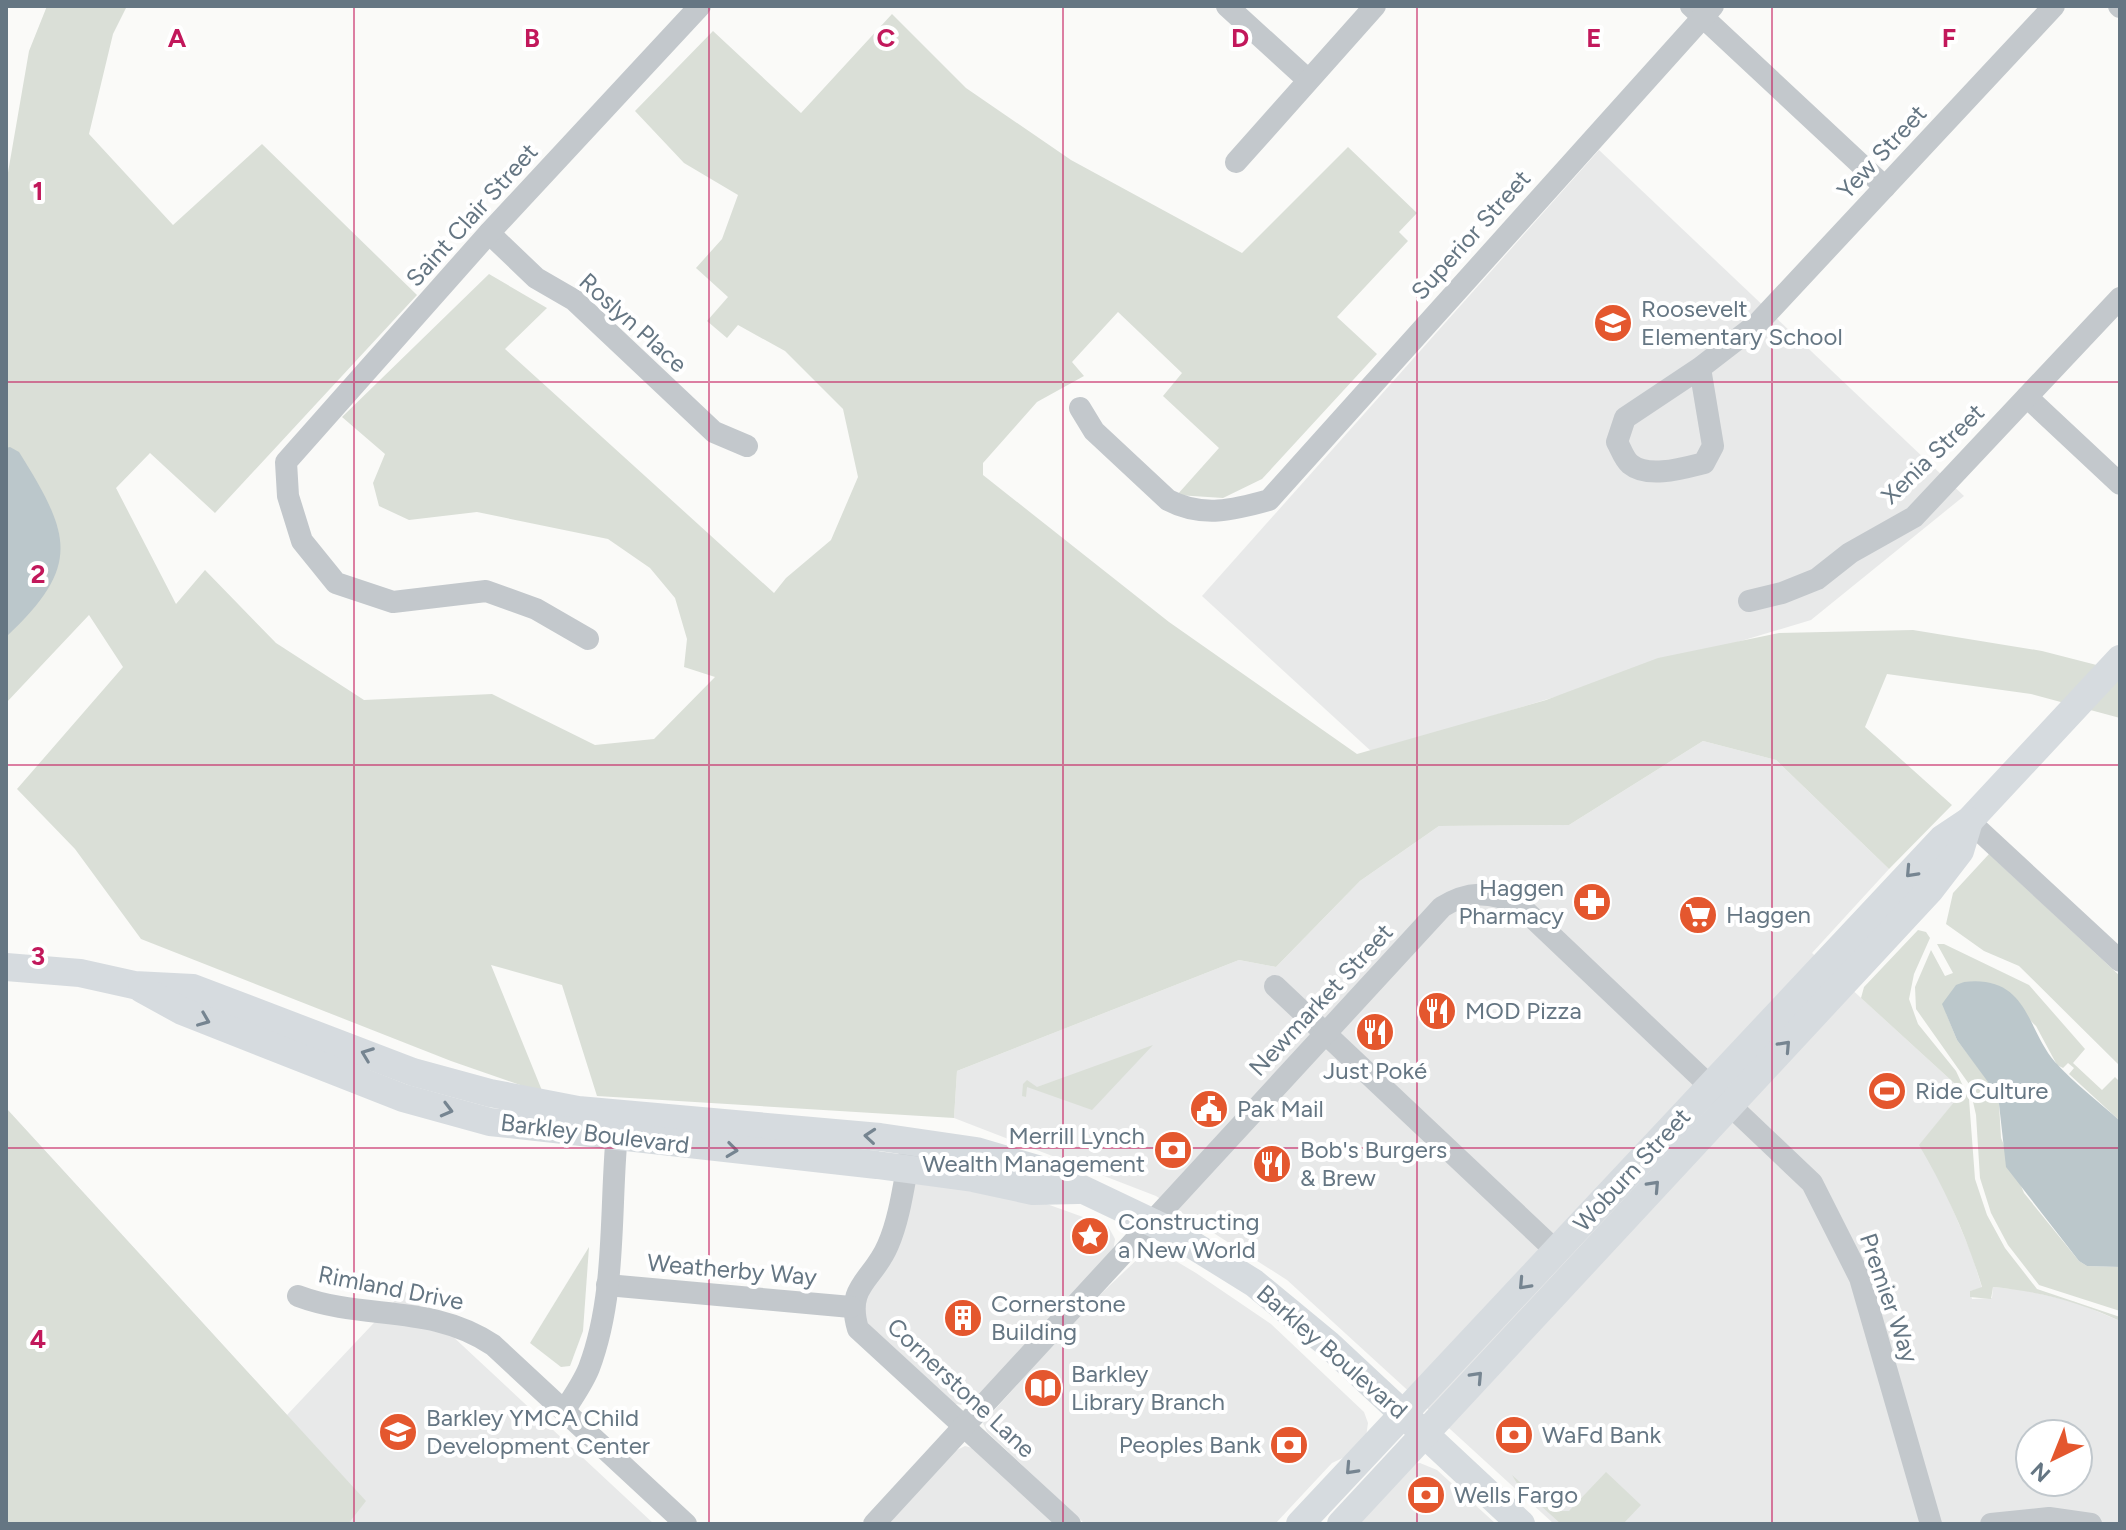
<svg xmlns="http://www.w3.org/2000/svg" width="2126" height="1530" font-family="Figtree,sans-serif">
<rect width="100%" height="100%" fill="#fafaf8"/>
<g fill="#e8e9e9" fill-rule="evenodd">
<polygon points="1599,150 1964,496 1811,620 1372,752 1202,596"/>
<path d="M1703,741L1776,760L1889,869L1812,953L1954,1083L1958,1097L1920,1145L1940,1179L1972,1255L1982,1288L1970,1291L1972,1299L1992,1298L1993,1287L2023,1290L2075,1302L2120,1321V1524H1554L1287,1280L1156,1196L954,1118L957,1071L1239,960L1276,967L1360,881L1439,826L1569,825ZM2030,1434H2078V1482H2030Z"/>
<polygon points="6,1108 287,1415 404,1291 654,1524 140,1524"/>
<polygon points="914,1183 1019,1194 1108,1226 1115,1239 1113,1252 972,1402 961,1405 951,1403 866,1323 861,1296"/>
<polygon points="1148,1249 1159,1251 1196,1273 1271,1324 1364,1412 1368,1423 1366,1437 1351,1454 1332,1463 1275,1524 1085,1524 987,1432 983,1423 1084,1310"/>
<polygon points="965,1446 976,1449 1056,1524 886,1524 955,1451"/>
<polygon points="1420,1463 1437,1470 1496,1524 1352,1524 1414,1464"/>
</g>
<g fill="#dadfd7">
<polygon points="47,6 127,6 113,34 89,134 173,225 262,144 417,295 215,513 150,453 116,488 176,604 205,570 276,643 364,700 492,694 595,745 654,739 715,677 684,667 687,639 675,598 650,568 608,539 477,512 409,520 379,506 373,483 385,454 342,417 489,274 547,308 505,349 774,593 786,578 831,540 858,477 843,409 785,351 738,325 727,338 707,321 728,297 696,268 722,239 738,195 684,163 635,111 713,31 801,113 892,14 966,88 1071,160 1242,253 1348,147 1417,213 1399,232 1408,241 1337,317 1377,354 1262,479 1223,498 1177,495 1219,448 1163,396 1182,373 1118,312 1072,362 1084,376 1037,402 983,463 983,475 1169,622 1357,754 1546,700 1658,658 1779,633 1913,630 2042,651 2120,671 2120,718 2031,694 1887,674 1865,727 1952,805 1889,869 1776,760 1703,741 1569,825 1439,826 1360,881 1276,967 1239,960 957,1071 954,1118 597,1096 562,985 491,965 543,1093 451,1061 141,939 75,849 17,789 123,667 89,615 6,703 6,184 29,51"/>
<polygon points="1989,854 2120,976 2120,1066 2019,966 1984,951 1946,924 1953,893"/>
<path d="M1918,930L1926,932L1930,938L1914,974L1909,999L1918,1024L1956,1071L1969,1099L1975,1179L1987,1215L2005,1248L2037,1289L2120,1317V1321C2080,1302 2037,1291 1993,1287L1991,1299L1970,1297V1291L1982,1287C1967,1237 1946,1191 1919,1145L1958,1097L1954,1083L1861,998L1864,987Z"/>
<polygon points="1937,944 1944,944 2029,985 2085,1049 2073,1063 2102,1090 2115,1077 2120,1082 2120,1121 2069,1074 2074,1068 2068,1063 2063,1068 2057,1065 2036,1026 1992,984 1964,982 1946,1013 1957,1040 1989,1082 1999,1104 2001,1138 2024,1193 2079,1261 2087,1266 2120,1267 2120,1311 2039,1285 2008,1245 1991,1213 1980,1178 1976,1115 1969,1084 1916,1009 1915,987 1931,950 1945,976 1953,973"/>
<polygon points="1153,1045 1092,1110 1027,1087 1026,1097 1022,1096 1023,1084 1027,1080 1037,1087"/>
<polygon points="6,1108 366,1501 348,1524 6,1524"/>
<polygon points="589,1247 583,1331 570,1366 561,1367 530,1343"/>
<polygon points="1606,1472 1641,1505 1623,1524 1561,1524 1518,1485 1512,1475 1552,1511 1569,1511"/>
</g>
<g fill="#bbc7cb">
<path d="M10,447L19,452C71,535 82,566 6,637V448Z"/>
<path d="M1964,982C2028,975 2026,1028 2055,1062C2074,1083 2099,1102 2120,1121V1267L2087,1266L2079,1261L2006,1167L1999,1104L1988,1082L1957,1040L1942,1004L1956,985Z"/>
</g>
<g fill="none" stroke-linecap="round" stroke-linejoin="round">
<g stroke="#c3c8cc" stroke-width="22">
<polyline points="1227,6 1307,79"/>
<polyline points="1691,6 1885,187"/>
<polyline points="2119,6 2120,7"/>
<polyline points="1236,162 1375,6"/>
<polyline points="489,233 536,278 574,300 714,432 747,446"/>
<path d="M1700,368L1625,418L1617,442C1621,449 1624,459 1630,464C1648,479 1684,468 1704,463L1713,446L1700,368L1757,324L2054,6"/>
<polyline points="2027,397 2120,484"/>
<path d="M1080,408L1094,431L1168,500C1202,518 1234,510 1269,500L1713,6"/>
<polyline points="1749,601 1782,593 1817,579 1850,553 1914,517 2120,298"/>
<polyline points="588,639 536,609 486,591 393,602 336,583 302,541 288,496 286,462 489,233 700,6"/>
<polyline points="1969,821 2120,961"/>
<polyline points="1275,986 1556,1251"/>
<path d="M910,1153C904,1182 900,1218 888,1245C873,1281 845,1285 858,1329L1070,1524"/>
<polyline points="607,1285 851,1307"/>
<path d="M298,1296C365,1321 430,1303 493,1345L686,1524"/>
<path d="M564,1411C573,1397 583,1383 589,1368C618,1291 609,1202 618,1122"/>
<path d="M874,1524L1442,907C1468,891 1489,891 1518,904L1812,1183L1860,1278L1931,1524"/>
<polyline points="1991,1524 2049,1518 2091,1524"/>
</g>
<g stroke="#d6dbdf" stroke-width="28">
<polyline points="6,967 80,973 134,985 193,988 413,1072 490,1093 578,1110 880,1137 976,1151 1044,1171 1170,1231 1254,1283 1328,1344 1521,1524"/>
<polyline points="142,989 182,1011 403,1098 490,1122 877,1165 973,1178 1033,1191 1078,1190"/>
<polyline points="1300,1524 1942,839 1969,821 2120,659"/>
<polyline points="1341,1524 1930,890 1960,851 1969,821"/>
</g>
</g>
<defs><path id="oneway-chevron" d="M-2-3.5L2.5 0L-2 3.5" fill="none" stroke-width="1.6" stroke-linecap="round" stroke-linejoin="round" transform="scale(2)"/></defs>
<g stroke="#768591">
<use href="#oneway-chevron" transform="translate(1911 872) rotate(133)"/>
<use href="#oneway-chevron" transform="translate(204 1020) rotate(22)"/>
<use href="#oneway-chevron" transform="translate(1785 1046) rotate(-47)"/>
<use href="#oneway-chevron" transform="translate(367 1054) rotate(-159)"/>
<use href="#oneway-chevron" transform="translate(447 1110) rotate(15)"/>
<use href="#oneway-chevron" transform="translate(870 1136) rotate(-175)"/>
<use href="#oneway-chevron" transform="translate(732 1150) rotate(7)"/>
<use href="#oneway-chevron" transform="translate(1654 1186) rotate(-47)"/>
<use href="#oneway-chevron" transform="translate(1524 1284) rotate(133)"/>
<use href="#oneway-chevron" transform="translate(1477 1377) rotate(-47)"/>
<use href="#oneway-chevron" transform="translate(1351 1469) rotate(133)"/>
</g>
<path fill="none" stroke="#c2185b" stroke-width="2" stroke-opacity="0.55" d="M354,6V1524M709,6V1524M1063,6V1524M1417,6V1524M1772,6V1524M6,382H2120M6,765H2120M6,1148H2120"/>
<defs>
<symbol id="school-disc" viewBox="-11 -11 22 22"><circle r="9.5" fill="#e4572e" stroke="#fff"/><path d="M0-5L7-2L0 1L-7-2ZM-4 1L0 2.5L4 1V4Q0 6-4 4Z" fill="#fff"/></symbol>
<symbol id="pharmacy-disc" viewBox="-11 -11 22 22"><circle r="9.5" fill="#e4572e" stroke="#fff"/><path d="M-2-6h4v4h4v4h-4v4h-4v-4h-4v-4h4Z" fill="#fff"/></symbol>
<symbol id="supermarket-disc" viewBox="-11 -11 22 22"><circle r="9.5" fill="#e4572e" stroke="#fff"/><path d="M-6-5.5h2.5l.6 2H6L4.5 2H-2.5L-4.4-4H-6ZM-1.5 3.2a1.3 1.3 0 1 0 .1 0ZM3 3.2a1.3 1.3 0 1 0 .1 0Z" fill="#fff"/></symbol>
<symbol id="restaurant-disc" viewBox="-11 -11 22 22"><circle r="9.5" fill="#e4572e" stroke="#fff"/><path d="M-5-6h1v4h1v-4h1v4h1v-4h1v5L-1.5 .5V6h-2V.5L-5-1ZM5-6V6H3V1.5H1.5Q1.5-4 5-6Z" fill="#fff"/></symbol>
<symbol id="stadium-disc" viewBox="-11 -11 22 22"><circle r="9.5" fill="#e4572e" stroke="#fff"/><path d="M0-5a6.5 5 0 1 0 0 10a6.5 5 0 1 0 0-10ZM-3.5-1.8h7v3.6h-7Z" fill="#fff"/></symbol>
<symbol id="civic-disc" viewBox="-11 -11 22 22"><circle r="9.5" fill="#e4572e" stroke="#fff"/><path d="M-.6-6.5H3V-4.5H.6V-3L4-1V1h2V6H-6V1h2V-1L-.6-3ZM-1.2 2.5V6h2.4V2.5Z" fill="#fff"/></symbol>
<symbol id="bank-disc" viewBox="-11 -11 22 22"><circle r="9.5" fill="#e4572e" stroke="#fff"/><path d="M-6-4H6V4H-6ZM0-2.3a2.3 2.3 0 1 0 0 4.6a2.3 2.3 0 1 0 0-4.6Z" fill="#fff"/></symbol>
<symbol id="sight-disc" viewBox="-11 -11 22 22"><circle r="9.5" fill="#e4572e" stroke="#fff"/><path d="M0-6L1.8-2.2L6-1.7L2.9 1.2L3.7 5.4L0 3.3L-3.7 5.4L-2.9 1.2L-6-1.7L-1.8-2.2Z" fill="#fff"/></symbol>
<symbol id="building-disc" viewBox="-11 -11 22 22"><circle r="9.5" fill="#e4572e" stroke="#fff"/><path d="M-4-6H4V6H1V3H-1V6H-4ZM-2.5-4.3h1.7v1.8h-1.7ZM.8-4.3h1.7v1.8H.8ZM-2.5-1h1.7V.8h-1.7ZM.8-1h1.7V.8H.8Z" fill="#fff"/></symbol>
<symbol id="library-disc" viewBox="-11 -11 22 22"><circle r="9.5" fill="#e4572e" stroke="#fff"/><path d="M-6-4Q-3-5.5-.7-3.5V5Q-3 3-6 4ZM6-4Q3-5.5 .7-3.5V5Q3 3 6 4Z" fill="#fff"/></symbol>
</defs>
<g fill-rule="evenodd">
<use href="#school-disc" x="1591" y="301" width="44" height="44"/>
<use href="#pharmacy-disc" x="1570" y="880" width="44" height="44"/>
<use href="#supermarket-disc" x="1676" y="893" width="44" height="44"/>
<use href="#restaurant-disc" x="1415" y="989" width="44" height="44"/>
<use href="#restaurant-disc" x="1353" y="1010" width="44" height="44"/>
<use href="#stadium-disc" x="1865" y="1069" width="44" height="44"/>
<use href="#civic-disc" x="1187" y="1087" width="44" height="44"/>
<use href="#bank-disc" x="1151" y="1128" width="44" height="44"/>
<use href="#restaurant-disc" x="1250" y="1142" width="44" height="44"/>
<use href="#sight-disc" x="1068" y="1214" width="44" height="44"/>
<use href="#building-disc" x="941" y="1296" width="44" height="44"/>
<use href="#library-disc" x="1021" y="1366" width="44" height="44"/>
<use href="#school-disc" x="376" y="1410" width="44" height="44"/>
<use href="#bank-disc" x="1492" y="1413" width="44" height="44"/>
<use href="#bank-disc" x="1267" y="1423" width="44" height="44"/>
<use href="#bank-disc" x="1404" y="1473" width="44" height="44"/>
</g>
<g text-anchor="middle" stroke-width="8" stroke-linejoin="round" paint-order="stroke">
<g font-size="24" fill="#657683" stroke="#fff">
<text transform="translate(1882 152) rotate(-47)" y="8">Yew Street</text>
<text transform="translate(472 215) rotate(-48)" y="8">Saint Clair Street</text>
<text transform="translate(1471 235) rotate(-48)" y="8">Superior Street</text>
<text transform="translate(633 323) rotate(42)" y="8">Roslyn Place</text>
<text transform="translate(1933 454) rotate(-44)" y="8">Xenia Street</text>
<text transform="translate(1321 1000) rotate(-47)" y="8">Newmarket Street</text>
<text transform="translate(595 1134) rotate(7)" y="8">Barkley Boulevard</text>
<text transform="translate(1632 1170) rotate(-47)" y="8">Woburn Street</text>
<text transform="translate(732 1270) rotate(5)" y="8">Weatherby Way</text>
<text transform="translate(391 1288) rotate(11)" y="8">Rimland Drive</text>
<text transform="translate(1889 1298) rotate(71)" y="8">Premier Way</text>
<text transform="translate(1332 1352) rotate(41)" y="8">Barkley Boulevard</text>
<text transform="translate(961 1388) rotate(43)" y="8">Cornerstone Lane</text>
</g>
<g font-size="24" fill="#657683" stroke="#fff" text-anchor="start">
<text x="1641" y="317">Roosevelt<tspan x="1641" dy="28">Elementary School</tspan></text>
<text x="1564" y="896" text-anchor="end">Haggen<tspan x="1564" dy="28">Pharmacy</tspan></text>
<text x="1726" y="923">Haggen</text>
<text x="1465" y="1019">MOD Pizza</text>
<text x="1375" y="1079" text-anchor="middle">Just Poké</text>
<text x="1915" y="1099">Ride Culture</text>
<text x="1237" y="1117">Pak Mail</text>
<text x="1145" y="1144" text-anchor="end">Merrill Lynch<tspan x="1145" dy="28">Wealth Management</tspan></text>
<text x="1300" y="1158">Bob's Burgers<tspan x="1300" dy="28">&amp; Brew</tspan></text>
<text x="1118" y="1230">Constructing<tspan x="1118" dy="28">a New World</tspan></text>
<text x="991" y="1312">Cornerstone<tspan x="991" dy="28">Building</tspan></text>
<text x="1071" y="1382">Barkley<tspan x="1071" dy="28">Library Branch</tspan></text>
<text x="426" y="1426">Barkley YMCA Child<tspan x="426" dy="28">Development Center</tspan></text>
<text x="1542" y="1443">WaFd Bank</text>
<text x="1261" y="1453" text-anchor="end">Peoples Bank</text>
<text x="1454" y="1503">Wells Fargo</text>
</g>
</g>
<g font-size="26" text-anchor="middle" font-weight="bold" fill="#c2185b" stroke="#fff" stroke-width="8" stroke-linejoin="round" paint-order="stroke">
<text x="177" y="47">A</text>
<text x="532" y="47">B</text>
<text x="886" y="47">C</text>
<text x="1240" y="47">D</text>
<text x="1594" y="47">E</text>
<text x="1949" y="47">F</text>
<text x="38" y="200">1</text>
<text x="38" y="583">2</text>
<text x="38" y="965">3</text>
<text x="38" y="1348">4</text>
</g>
<rect width="2126" height="1530" fill="none" stroke="#657683" stroke-width="16"/>
<g transform="translate(2054 1458) rotate(223)"><circle r="38" fill="#ffffff" stroke="#c1c8cd" stroke-width="2"/>
<path d="M0-6L14 30L0 20L-14 30Z" fill="#e4572e"/>
<text y="-12" font-size="22" font-weight="bold" text-anchor="middle" fill="#657683">N</text>
</g>
</svg>
